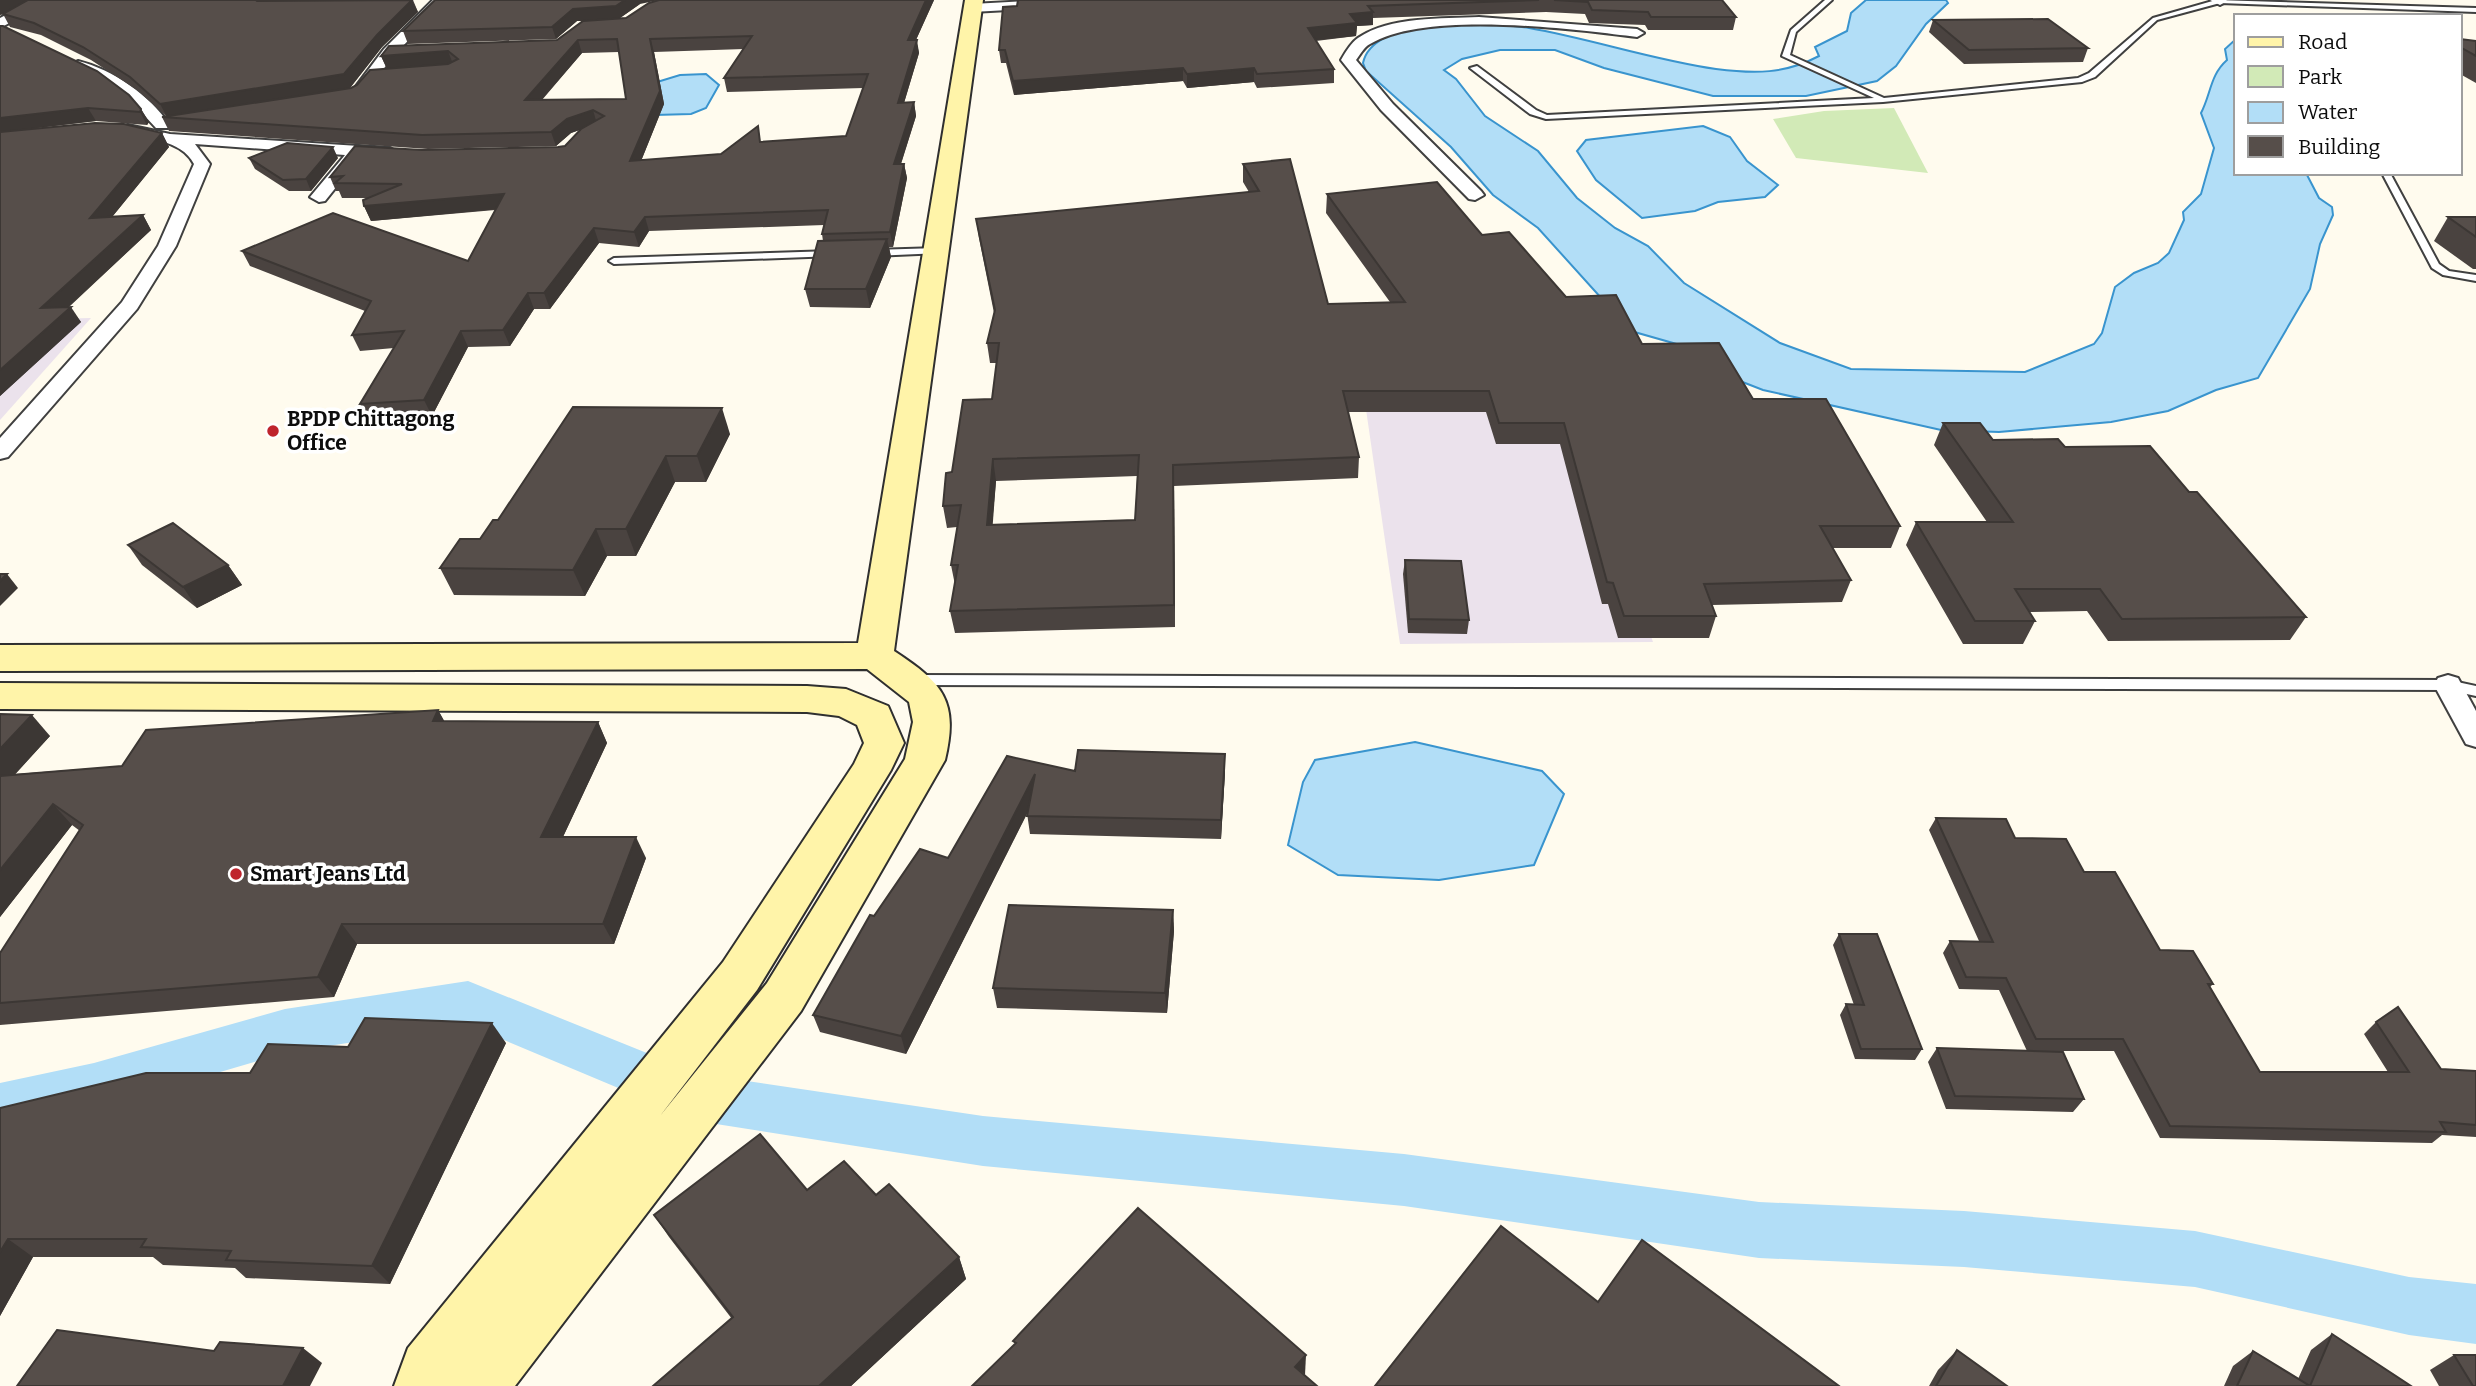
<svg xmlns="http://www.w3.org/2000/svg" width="2476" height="1386" font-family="Bitter,serif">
<rect width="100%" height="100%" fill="#fffbee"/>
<g fill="#ebe2ec">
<polygon points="91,318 0,420 0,320"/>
<polygon points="1556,360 1653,642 1400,644 1359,361"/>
</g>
<polygon fill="#d2eab7" points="1894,108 1928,173 1796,158 1773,119 1824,111"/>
<g fill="#b2def7" stroke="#3994ce" stroke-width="2">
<path d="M1866,0H1946L1948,3L1926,24L1896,66L1877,81L1806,96H1713L1604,68L1555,50H1500L1462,59L1444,70L1456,79L1485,116L1538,151L1577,198L1615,228L1648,246L1684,283L1780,343L1851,369L2025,372L2094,344L2102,333L2115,287L2134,273L2158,263L2169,253L2184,220L2183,212L2201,194L2214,148L2201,113C2211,94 2210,75 2227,60L2225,49L2236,39V173H2306L2319,198L2332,207L2333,215L2320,244L2310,289L2258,378L2216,390L2168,411L2111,422L1999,432L1941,430L1763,390L1740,381L1680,345L1631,331L1538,228L1493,195L1451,147L1366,71L1363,63C1373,15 1492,22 1529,28C1592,39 1653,60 1716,69C1755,74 1785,74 1819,56L1815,47L1847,31L1851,13Z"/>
<polygon points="706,74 719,85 706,108 691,114 655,115 657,82 680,75"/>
<polygon points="1703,126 1730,137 1747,161 1778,185 1765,197 1718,202 1695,211 1642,218 1596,180 1577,151 1586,140"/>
<polygon points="1415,742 1542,771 1564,794 1534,865 1439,880 1338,875 1288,845 1303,782 1315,760"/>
</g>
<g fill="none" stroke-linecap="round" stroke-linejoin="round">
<polygon fill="#b2def7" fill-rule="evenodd" points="468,981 699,1074 983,1116 1404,1154 1759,1202 1964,1211 2195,1231 2409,1277 2476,1284 2476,1344 2409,1335 2195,1287 1964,1267 1759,1258 1404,1206 983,1166 697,1121 466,1024 285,1053 94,1109 0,1131 0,1083 94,1063 285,1009"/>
<defs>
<g id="lane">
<polygon points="1825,0 1832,0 1796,32 1790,55 1884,98 2078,78 2089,73 2153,18 2216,0 2476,8 2476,12 2220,3 2157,20 2095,77 2082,82 1883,102 1546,119 1530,114 1470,68 1477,66 1536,110 1547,115 1874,98 1782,56 1791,30"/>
<polygon points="2382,173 2390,173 2439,264 2449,271 2476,275 2476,281 2443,275 2432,268"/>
<polygon points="938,248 941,249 941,253 873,256 868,253 873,250"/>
<polygon points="832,251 835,252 835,256 614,264 609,261 614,258"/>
<polygon points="914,675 2448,680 2476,686 2476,696 2448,690 914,685 907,680"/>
</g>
<g id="street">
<polygon points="35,0 52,0 0,28 0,18"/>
<polygon points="433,0 448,0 394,55 364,95 345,99 345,93 354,89 384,49"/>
<polygon points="1048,0 1133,0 1126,4 972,12 965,8 972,4"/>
<polygon points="2210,0 2226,0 2227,1 2220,5"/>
<path d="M1479,17L1637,29L1644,33L1637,37C1572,29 1426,10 1370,44C1364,47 1360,55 1356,60L1393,104L1481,191L1484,195L1475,200L1469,199L1381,110L1341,60C1345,53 1351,43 1358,38C1390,16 1442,19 1479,17Z"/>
<path d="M78,61C114,70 149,95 170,125L168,128H156L130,100L73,68L71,65Z"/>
<path d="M128,125L170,134L390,148L398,153L390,158L361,156L325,201L319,202L310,197L345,155L195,144L210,164L176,246L137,309L8,457L0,459V438L122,302L158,246L194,164C181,139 146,139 122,133V127Z"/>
<polygon points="2448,675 2458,678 2476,711 2476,747 2466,744 2434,685 2438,678"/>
</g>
<path id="secondary" d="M965,0H983L894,651C943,683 959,701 945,760L801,1011L515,1386H394L408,1348L723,962L854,764L864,743L857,725L839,716L807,712L0,709V683L807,686L846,689L888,706L904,743L891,770L757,990L660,1116L767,983L905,759L913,722L909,702L867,669L0,671V645L858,643Z"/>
</defs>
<use href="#lane" stroke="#404040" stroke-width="4"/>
<use href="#street" stroke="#404040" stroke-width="4"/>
<use href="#secondary" stroke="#2f2f2f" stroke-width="4"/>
<use href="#lane" fill="#fff" fill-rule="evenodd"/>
<use href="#street" fill="#fff" fill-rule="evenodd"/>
<use href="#secondary" fill="#fff4a9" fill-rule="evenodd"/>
</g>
<g fill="#4a4340" fill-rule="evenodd">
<path d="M0,0H413L418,12L382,47L350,88L268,101L351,88L387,69L381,56L557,40L583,21H577L556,39L408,44L403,31L640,4L620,18L934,0L916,40L919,53L904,103L914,102L916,116L901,164H904L907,178L893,247H889L891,257L870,308L810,307L805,289L823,241L822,234L824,225L649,231L639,247L599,243L550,309H534L510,346L468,347L432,416L368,420L360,404L394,348L360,351L352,335L365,311L250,266L242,251L468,261L495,210L371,221L364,206L368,198H342L339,191H336L330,177L422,150L558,147L565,146L582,129L571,133L556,146L428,149L169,131L162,117L166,116L137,90L91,60L41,35L10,27L3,14L13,8L0,15ZM744,49L724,78L727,92L863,88L846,136L762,142L721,154L641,161L664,104L654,52ZM619,52L626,99L542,100L582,53Z"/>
<polygon points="1018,0 1722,0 1736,17 1733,30 1648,30 1645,25 1589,23 1585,14 1546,12 1373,18 1373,25 1357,26 1356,36 1316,41 1334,69 1334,83 1257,88 1254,82 1187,88 1183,81 1014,95 1006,63 1001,63 999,50 1017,6"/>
<polygon points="1933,20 2088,48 2083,62 1964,64 1929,32"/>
<polygon points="0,26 141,109 149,122 147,125 96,121 22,130 162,133 169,147 112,217 143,215 151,230 69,307 81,322 0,396"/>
<polygon points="2460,39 2476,41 2476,83 2460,74"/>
<polygon points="249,158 338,158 311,191 289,191 255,169"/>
<path d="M1243,164L1328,304L1390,302L1326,213L1327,194L1482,235L1566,297L1642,344L1753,399L1900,526L1891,548H1832L1851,580L1842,602L1712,605L1716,616L1709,638H1618L1608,604H1602L1560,444H1496L1486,412H1348L1359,457L1358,478L1174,486L1175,627L955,633L950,611L955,585L951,565L957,527L947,528L943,506L952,472L992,399L997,363H990L987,343L994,313L979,238L976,219L1249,192L1243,182ZM1137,476L1135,520L992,525L996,481Z"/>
<polygon points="2448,217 2476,217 2476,269 2473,269 2434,241"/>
<polygon points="573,407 730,434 706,482 675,482 636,556 607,556 585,596 454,595 440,568 480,539 498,520"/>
<polygon points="1943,423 1993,440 2065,447 2189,492 2306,617 2290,640 2108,641 2087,611 2029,612 2035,621 2023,644 1963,644 1906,545 1916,522 1987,522 1934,445"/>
<polygon points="128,545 228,565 242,585 197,608 142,565"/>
<polygon points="1405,560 1469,620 1467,634 1408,633 1403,574"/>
<polygon points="438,710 444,721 598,722 607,743 563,837 646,858 614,944 357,944 334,997 0,1025 0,953 80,831 72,825 0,917 0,714 50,736 15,774 122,766"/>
<polygon points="1075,771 1225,772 1221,839 1030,834 1027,813 906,1054 820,1032 813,1015 874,916 948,858"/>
<polygon points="1936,818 2015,838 2084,872 2160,950 2213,984 2210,987 2260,1072 2388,1072 2364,1034 2376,1022 2441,1069 2476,1071 2476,1137 2442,1135 2432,1143 2160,1138 2114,1051 2040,1051 2084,1099 2073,1112 1946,1109 1928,1062 1937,1048 2027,1051 1999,990 1959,989 1943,953 1950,941 1979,941 1929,830"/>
<polygon points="1173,910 1174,931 1167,1013 997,1008 993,988"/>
<polygon points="1839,934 1922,1049 1915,1060 1855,1059 1840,1015 1846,1004 1854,1005 1833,945"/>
<polygon points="506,1043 390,1284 246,1278 235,1268 163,1265 153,1257 33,1257 0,1316 0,1108 250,1073 348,1047"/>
<polygon points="876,1195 959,1257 966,1279 851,1386 653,1386 732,1319 669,1237 654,1215"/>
<polygon points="2332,1334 2411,1386 2224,1386 2233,1366 2253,1351 2298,1379 2311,1350"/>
<polygon points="1957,1350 2007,1386 1929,1386 1938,1370"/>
<polygon points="2454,1355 2476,1386 2439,1386 2430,1370"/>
</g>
<g fill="#3c3734">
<polygon points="0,0 29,0 0,15"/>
<polygon points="412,0 418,12 382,47 350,88 167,117 160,104 377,35"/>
<polygon points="625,0 659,0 640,4 620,18 577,21 556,39 552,27 573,9"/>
<polygon points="926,0 934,0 910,53 908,40"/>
<polygon points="1373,12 1373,25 1357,26 1356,36 1308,41 1308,28 1350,14"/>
<polygon points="650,39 654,52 664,104 635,176 630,161"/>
<polygon points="578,40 582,53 530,113 525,100"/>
<polygon points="917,40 919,53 900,116 898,103"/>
<polygon points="448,51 453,64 387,69 381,56"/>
<polygon points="1183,68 1183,81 1014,95 1013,81"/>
<polygon points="1254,68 1254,82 1187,88 1187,74"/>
<polygon points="914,102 916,116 896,179 894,164"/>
<polygon points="88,108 96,121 0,132 0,118"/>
<polygon points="141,109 149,122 147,125 140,112"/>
<polygon points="593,110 597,124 571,133 556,146 551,132 567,119"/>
<polygon points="162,133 169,147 99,233 90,218"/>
<polygon points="333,147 338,158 311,191 306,179"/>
<polygon points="904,164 907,178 893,247 890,232"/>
<polygon points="504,194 509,208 371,221 364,206"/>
<polygon points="143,215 151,230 51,323 41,308"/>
<polygon points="645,217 649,231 639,247 634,232"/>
<polygon points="594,228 599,243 550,309 544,293"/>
<polygon points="887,239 891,257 870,308 866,289"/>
<polygon points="528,293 534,309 510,346 503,330"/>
<polygon points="71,307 81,322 0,396 0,370"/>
<polygon points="461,331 468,347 432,416 424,400"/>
<polygon points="722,408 730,434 706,482 697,456"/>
<polygon points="666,456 675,482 636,556 626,529"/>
<polygon points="993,459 996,481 991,547 987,525"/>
<polygon points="1173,465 1174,486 1175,627 1174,605"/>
<polygon points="596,529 607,556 585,596 573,570"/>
<polygon points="228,565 242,585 197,608 183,587"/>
<polygon points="7,574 18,588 0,606 0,581"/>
<polygon points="438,710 450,731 433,721"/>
<polygon points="32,715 50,736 0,791 0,749"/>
<polygon points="598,722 607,743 553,858 541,837"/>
<polygon points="1225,754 1225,772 1221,839 1221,820"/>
<polygon points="1035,774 1038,792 906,1054 901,1036"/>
<polygon points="53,804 72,825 0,917 0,870"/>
<polygon points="636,837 646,858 614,944 603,924"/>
<polygon points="1173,910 1174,931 1167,1013 1165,993"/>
<polygon points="342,924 357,944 334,997 318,977"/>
<polygon points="492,1023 506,1043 390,1284 372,1266"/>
<polygon points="8,1239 33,1257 0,1316 0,1252"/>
<polygon points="959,1257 966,1279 851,1386 819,1386"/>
<polygon points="303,1348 322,1363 310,1386 283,1386"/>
<polygon points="1306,1355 1305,1375 1295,1367"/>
</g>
<g fill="#564e4a" stroke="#3c3734" stroke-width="2" fill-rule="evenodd">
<polygon points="28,0 256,0 257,1 412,0 377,35 344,74 160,104 130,77 83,47 34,23 3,14"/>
<polygon points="435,0 625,0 616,6 573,9 552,27 403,31"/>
<path d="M659,0H926L908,40H917L898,103L914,102L894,164H904L890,232L822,234L828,210L645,217L634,232L594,228L544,293H528L503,330L461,331L424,400L360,404L404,331L352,335L371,301L242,251L333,213L468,261L504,194L364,206L363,200L402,184L335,183L343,176L330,177L355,146L422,150L558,147L565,146L581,129L604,116L593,110L567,119L551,132L422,135L162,117L351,88L357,85L370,70L448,64L458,59L448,51L381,56L389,46L557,40L583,21L626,18L649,3ZM752,36L724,78L868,74L846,136L760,142L758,126L721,154L630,161L660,91L650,39ZM617,39L626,99L525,100L578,40Z"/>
<polygon points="1018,0 1539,0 1368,6 1373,12 1350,14 1357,23 1308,28 1334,69 1257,74 1254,68 1187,74 1183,68 1013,81 1005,50 999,50 1003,7 1017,6"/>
<polygon points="1554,0 1722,0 1736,17 1651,17 1648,12 1592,10 1588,2"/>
<polygon points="2048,19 2088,48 1969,50 1933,20"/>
<polygon points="0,26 3,26 97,71 129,95 141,109 140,112 88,108 0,118"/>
<polygon points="2460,39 2476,41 2476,56 2460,47"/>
<polygon points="95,123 124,124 162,133 90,218 143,215 41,308 71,307 0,370 0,132"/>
<polygon points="287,143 333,147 306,179 283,180 249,158"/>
<path d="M1290,159L1328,304L1405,302L1327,194L1437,182L1482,235L1509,232L1566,297L1616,295L1642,344L1719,343L1753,399H1826L1900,526H1820L1851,580L1704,584L1716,616H1624L1613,583L1607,582L1564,423H1499L1489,391H1343L1359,457L1173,465L1174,605L950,611L958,565H951L961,505L943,506L946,473L952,472L963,400L992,399L999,343H987L995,310L976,219L1259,191L1243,164ZM1139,455L1135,520L987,525L993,459Z"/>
<polygon points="2448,217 2476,217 2476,237"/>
<polygon points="887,239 866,289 805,289 818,241"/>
<polygon points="573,407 722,408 697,456 666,456 626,529 596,529 573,570 440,568 460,539 480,539 493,520 498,520"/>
<polygon points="1943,423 1980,423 1993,440 2058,439 2065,447 2150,446 2189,492 2197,492 2306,617 2122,619 2100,589 2015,589 2035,621 1975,621 1916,522 2013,522"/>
<polygon points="173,523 228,565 183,587 128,545"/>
<polygon points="1405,560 1461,561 1469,620 1409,619"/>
<polygon points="0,574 7,574 0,581"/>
<polygon points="438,710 433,721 598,722 541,837 636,837 603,924 342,924 318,977 0,1003 0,953 83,825 53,804 0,870 0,776 122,766 146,730"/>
<polygon points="0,714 32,715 0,749"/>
<polygon points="1078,750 1225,754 1221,820 1027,816 1035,774 901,1036 813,1015 870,915 874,916 920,849 948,858 1007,756 1075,771"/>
<polygon points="1936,818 2006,819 2015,838 2066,839 2084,872 2115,872 2160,950 2193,951 2213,984 2208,984 2260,1072 2409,1072 2376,1022 2398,1007 2441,1069 2476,1071 2476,1125 2440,1122 2446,1132 2170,1126 2123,1039 2036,1039 2006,978 1966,977 1950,941 1993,942"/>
<polygon points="1009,905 1173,910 1165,993 993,988"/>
<polygon points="1839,934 1877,934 1922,1049 1861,1049 1846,1004 1864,1005"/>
<polygon points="365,1018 492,1023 372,1266 226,1260 231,1251 141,1247 146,1239 8,1239 0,1252 0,1108 146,1073 250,1073 268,1044 348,1047"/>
<polygon points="1937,1048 2063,1052 2084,1099 1955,1096"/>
<polygon points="760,1134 807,1190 844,1161 876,1195 889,1184 959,1257 819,1386 653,1386 733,1317 654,1215"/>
<polygon points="1138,1208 1306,1355 1295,1367 1317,1386 972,1386 1016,1343 1013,1341"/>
<polygon points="1501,1226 1598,1302 1642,1240 1839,1386 1375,1386"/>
<polygon points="57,1330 214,1351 220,1342 303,1348 283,1386 17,1386"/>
<polygon points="2332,1334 2411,1386 2310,1386"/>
<polygon points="1957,1350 2007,1386 1936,1386"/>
<polygon points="2253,1351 2310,1386 2237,1386"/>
<polygon points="2454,1355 2476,1355 2476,1386 2473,1386"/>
</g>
<g fill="#bf242d" stroke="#fff" stroke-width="2.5">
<circle cx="273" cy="431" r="7"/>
<circle cx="236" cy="874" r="7"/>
</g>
<g text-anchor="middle" stroke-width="7" stroke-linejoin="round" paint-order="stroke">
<g font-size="21" font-weight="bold" fill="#0d0d0d" stroke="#fff" text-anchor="start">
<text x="287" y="426">BPDP Chittagong<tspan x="287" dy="24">Office</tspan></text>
<text x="250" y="881">Smart Jeans Ltd</text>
</g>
</g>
<rect x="2234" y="14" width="228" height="161" fill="#ffffff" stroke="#9e9e9e" stroke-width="2"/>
<rect x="2248" y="37" width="35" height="10" fill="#fff4a9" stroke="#9e9e9e" stroke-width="2"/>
<text x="2298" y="49" font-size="21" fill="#0d0d0d">Road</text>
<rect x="2248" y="66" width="35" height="21" fill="#d2eab7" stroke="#9e9e9e" stroke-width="2"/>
<text x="2298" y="84" font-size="21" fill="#0d0d0d">Park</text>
<rect x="2248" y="102" width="35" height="21" fill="#b2def7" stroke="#9e9e9e" stroke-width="2"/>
<text x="2298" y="119" font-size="21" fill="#0d0d0d">Water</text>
<rect x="2248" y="136" width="35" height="21" fill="#564e4a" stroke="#9e9e9e" stroke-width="2"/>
<text x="2298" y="154" font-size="21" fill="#0d0d0d">Building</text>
</svg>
